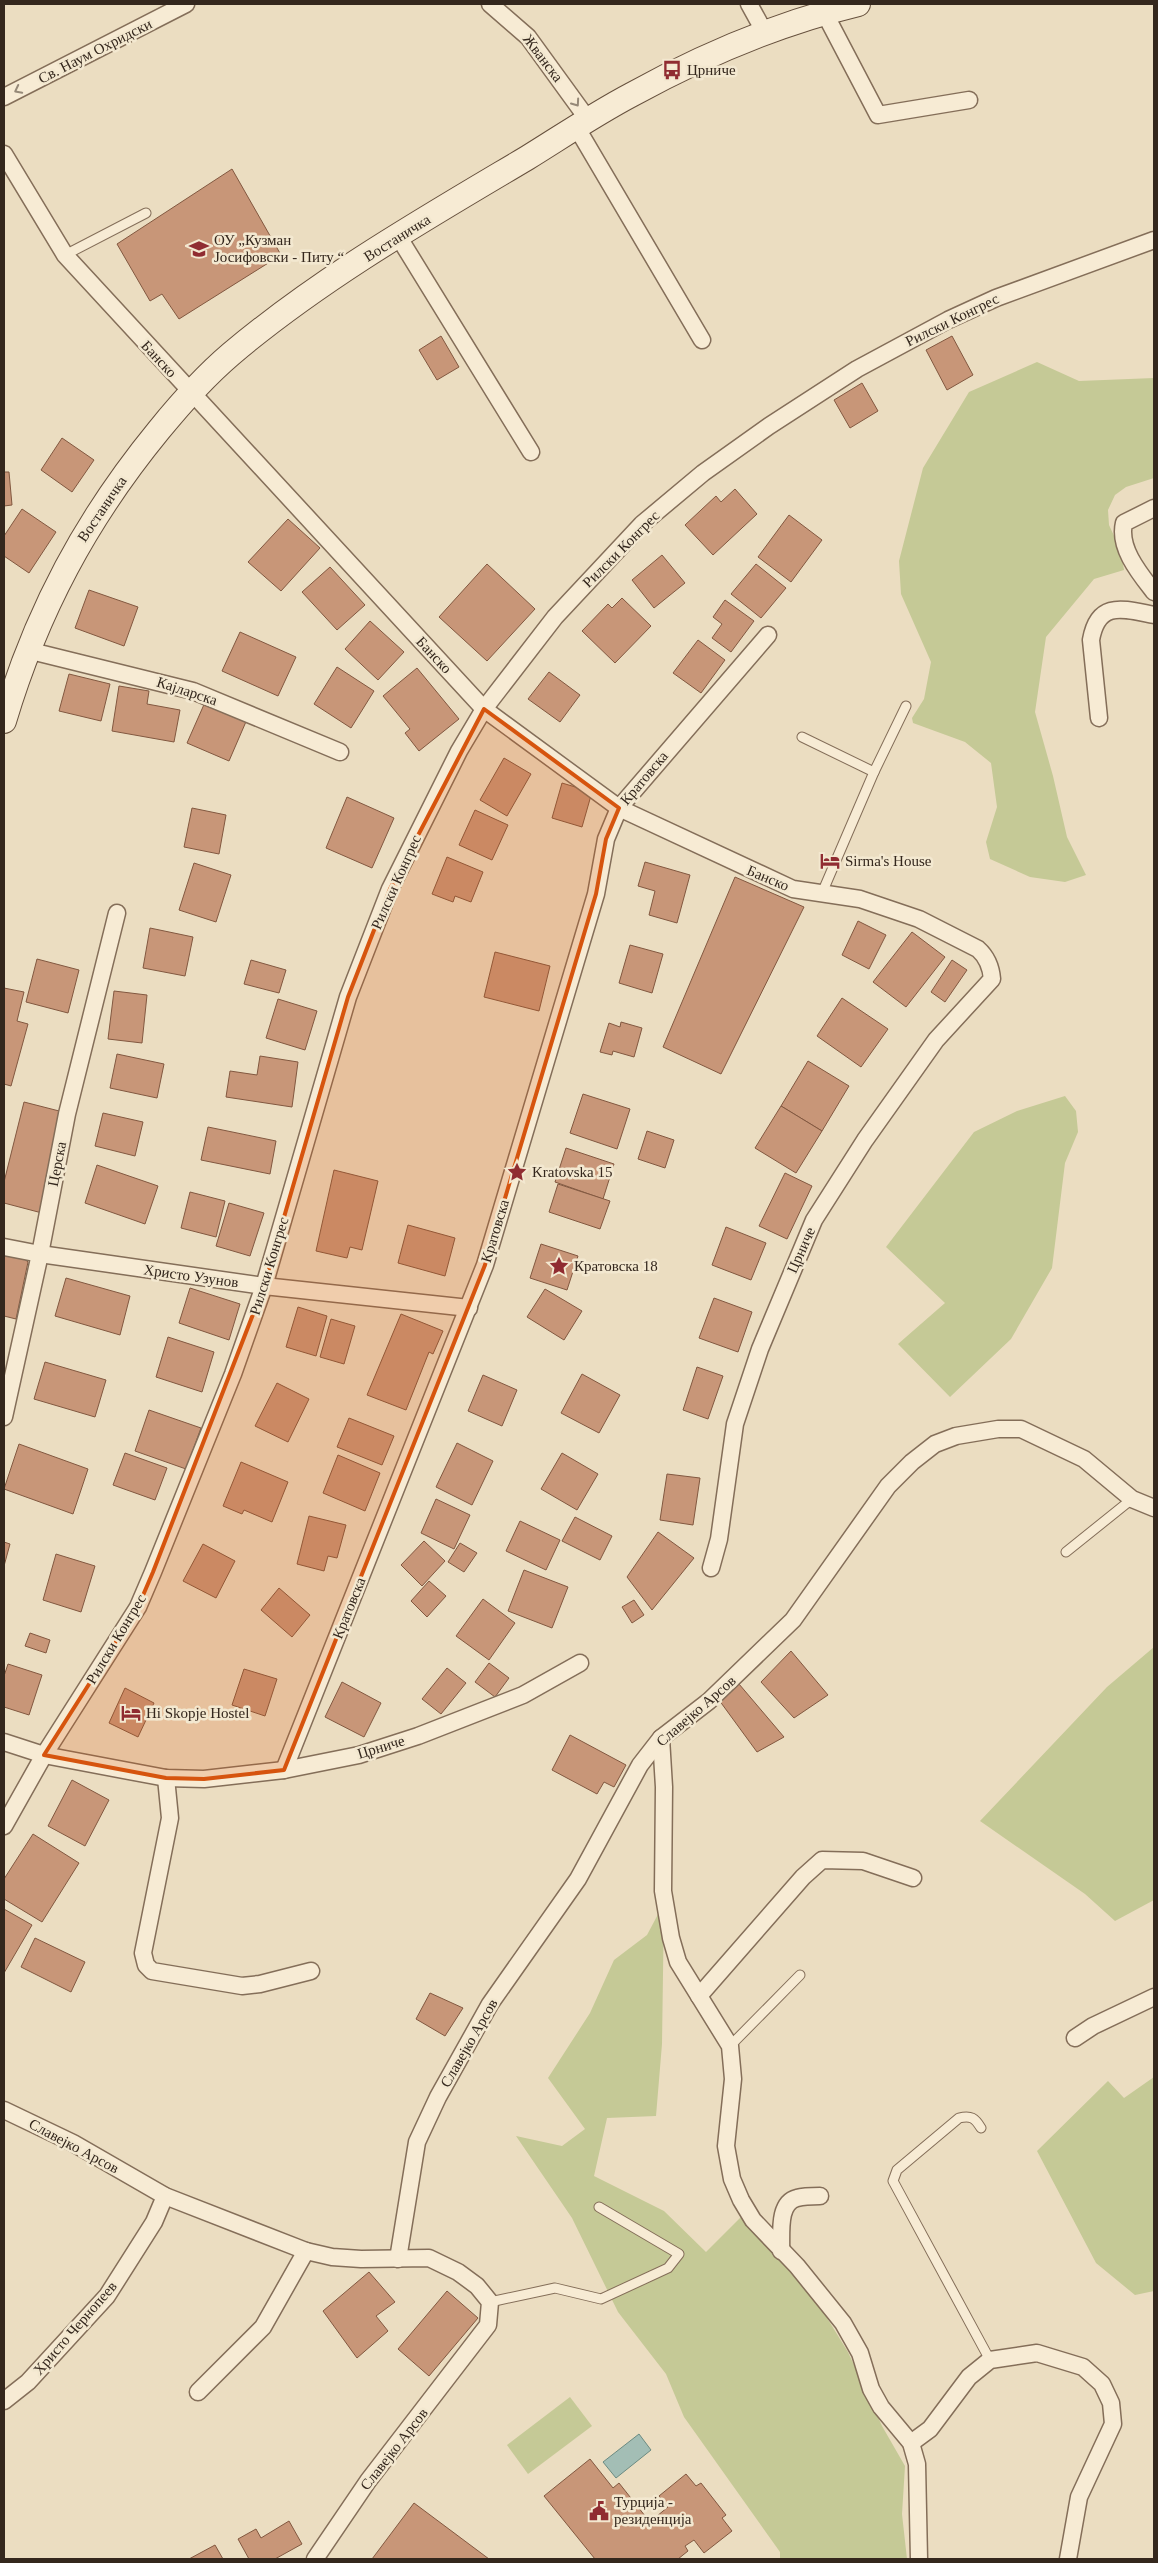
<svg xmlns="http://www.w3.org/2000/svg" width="1158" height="2563" font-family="'Times New Roman',serif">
<rect width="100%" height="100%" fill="#ebddc1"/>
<g fill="#c5c996">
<polygon points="1037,362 1079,381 1154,378 1154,478 1126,487 1115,495 1108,510 1109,525 1121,551 1124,570 1094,579 1046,637 1035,712 1053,776 1067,837 1086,875 1065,882 1030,877 990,859 986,842 997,807 991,763 965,742 913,723 912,718 924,699 931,662 901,594 899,561 923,468 969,392"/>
<polygon points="1065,1096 1076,1111 1078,1132 1065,1163 1052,1268 1011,1339 950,1397 898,1344 945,1303 886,1247 974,1132 1017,1111"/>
<polygon points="1154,1647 1154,1900 1115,1921 1085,1894 980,1821 1107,1687"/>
<polygon points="664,1903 662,2044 656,2116 607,2118 594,2176 664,2211 706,2252 743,2215 800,2274 848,2352 882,2426 905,2466 902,2514 907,2559 780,2559 780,2552 684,2417 666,2374 618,2312 572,2218 516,2136 562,2146 585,2129 548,2078 590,2013 614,1960 647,1935"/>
<polygon points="1154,2077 1154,2291 1135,2295 1096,2263 1037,2151 1108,2081 1124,2098"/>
<polygon points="570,2397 592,2426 528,2474 507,2445"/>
</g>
<polygon fill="#a3beb5" stroke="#6b8b82" points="639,2434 651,2450 616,2478 603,2462"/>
<g fill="#c89678" stroke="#825840">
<polygon points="232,169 281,255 179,319 162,294 150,301 117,244"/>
<polygon points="441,336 459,367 437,380 419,350"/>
<polygon points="952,336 973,375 947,390 926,350"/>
<polygon points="862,383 878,411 850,428 834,400"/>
<polygon points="62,438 94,460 72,492 41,470"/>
<polygon points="4,472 9,472 12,505 4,506"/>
<polygon points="735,489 757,514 713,555 685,525 716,496 721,502"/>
<polygon points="22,509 56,532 29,573 4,556 4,536"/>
<polygon points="789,515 822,540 791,582 758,557"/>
<polygon points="288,519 320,548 281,591 248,562"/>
<polygon points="662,555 685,583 654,608 632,580"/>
<polygon points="487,564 535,609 487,661 439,617"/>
<polygon points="756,564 786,588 761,618 731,594"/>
<polygon points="330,567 365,605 337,630 302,592"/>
<polygon points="89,590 138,607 124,646 75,628"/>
<polygon points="622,598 651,626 615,663 582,631 608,604 612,608"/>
<polygon points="725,600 754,621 731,652 712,638 722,624 713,617"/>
<polygon points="370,621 404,652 378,680 345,649"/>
<polygon points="240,632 296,657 278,696 222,671"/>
<polygon points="698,640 725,660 701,693 673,673"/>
<polygon points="337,667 374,691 351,728 314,704"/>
<polygon points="417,668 459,719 419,751 405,733 410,729 383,696"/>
<polygon points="549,672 580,695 560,722 528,699"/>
<polygon points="69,674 110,684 101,721 59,711"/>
<polygon points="119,686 149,691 147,704 180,710 174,742 112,731"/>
<polygon points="206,700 248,717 229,761 187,743"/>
<polygon points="504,758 531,774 507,816 480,800"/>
<polygon points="562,783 592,792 582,827 552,818"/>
<polygon points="347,797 394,818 372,868 326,848"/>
<polygon points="192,808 226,815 219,854 184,847"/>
<polygon points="475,810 508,825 492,860 459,845"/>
<polygon points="447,857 483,872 471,902 455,896 453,902 432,894"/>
<polygon points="645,862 690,875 677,923 649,915 655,891 638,886"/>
<polygon points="194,863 231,875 216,922 179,910"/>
<polygon points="735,877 804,907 721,1074 663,1047"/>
<polygon points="858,921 886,935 869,969 842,955"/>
<polygon points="150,928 193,937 185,976 143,968"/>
<polygon points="912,932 945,957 906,1007 873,982"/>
<polygon points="630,945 663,954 652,993 619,983"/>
<polygon points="495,952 550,966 539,1011 484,997"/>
<polygon points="37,959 79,970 68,1013 26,1002"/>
<polygon points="251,960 286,970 279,993 244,984"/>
<polygon points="952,960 967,970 945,1002 931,992"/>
<polygon points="4,988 24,992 17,1021 28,1024 11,1086 4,1084"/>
<polygon points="114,991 147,995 142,1043 108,1039"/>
<polygon points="842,998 888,1029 861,1067 817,1036"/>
<polygon points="278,999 317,1011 305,1050 266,1038"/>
<polygon points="621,1022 642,1028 634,1057 613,1051 612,1055 600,1052 609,1023 620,1027"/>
<polygon points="117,1054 164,1064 157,1098 110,1088"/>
<polygon points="260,1056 298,1062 292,1107 226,1097 230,1071 257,1075"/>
<polygon points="808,1061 849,1086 822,1131 781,1106"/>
<polygon points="583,1094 630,1109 617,1149 570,1133"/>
<polygon points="24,1102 67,1113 42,1213 4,1203 4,1182"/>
<polygon points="781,1106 822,1131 796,1173 755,1148"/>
<polygon points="103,1113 143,1122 135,1156 95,1146"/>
<polygon points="208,1127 276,1141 270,1174 201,1160"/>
<polygon points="647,1131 674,1140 665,1168 638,1159"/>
<polygon points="566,1148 614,1164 603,1199 555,1182"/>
<polygon points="97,1165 158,1186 145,1224 85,1203"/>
<polygon points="334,1170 378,1181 362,1250 350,1247 347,1258 316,1251"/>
<polygon points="785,1173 812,1186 787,1239 759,1226"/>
<polygon points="558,1184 610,1201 600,1229 549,1212"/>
<polygon points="190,1192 225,1201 216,1237 181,1228"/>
<polygon points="229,1203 264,1213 250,1256 216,1246"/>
<polygon points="408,1225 455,1238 445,1276 398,1263"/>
<polygon points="726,1227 766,1243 751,1280 712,1265"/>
<polygon points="541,1244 578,1256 567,1290 530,1278"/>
<polygon points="4,1252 21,1256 28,1262 16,1319 4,1316"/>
<polygon points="66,1278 130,1296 120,1335 55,1316"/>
<polygon points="190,1288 240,1304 229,1340 179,1323"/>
<polygon points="545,1289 582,1311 564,1340 527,1317"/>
<polygon points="714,1298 752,1312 738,1352 699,1338"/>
<polygon points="298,1307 327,1316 316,1356 286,1347"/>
<polygon points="401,1314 443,1331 433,1354 429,1352 406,1410 367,1395"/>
<polygon points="331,1319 355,1326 344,1364 320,1357"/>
<polygon points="168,1337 214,1352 202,1392 156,1377"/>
<polygon points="45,1362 106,1380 95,1417 34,1399"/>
<polygon points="697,1367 723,1376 708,1419 683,1410"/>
<polygon points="582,1374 620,1395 599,1433 561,1413"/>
<polygon points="483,1375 517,1390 502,1426 468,1411"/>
<polygon points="277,1383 309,1399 288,1442 255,1426"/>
<polygon points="149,1410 201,1428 186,1469 135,1451"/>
<polygon points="349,1418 394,1436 382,1465 337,1447"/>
<polygon points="457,1443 493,1461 472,1505 436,1487"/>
<polygon points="19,1444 88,1469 73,1514 4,1489"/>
<polygon points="125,1453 167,1468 155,1500 113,1485"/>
<polygon points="562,1453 598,1474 577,1510 541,1489"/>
<polygon points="338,1455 380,1473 365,1511 323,1493"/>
<polygon points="241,1462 288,1482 272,1522 244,1510 242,1514 223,1506"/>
<polygon points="667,1474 700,1478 693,1525 660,1520"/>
<polygon points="436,1499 470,1515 454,1549 421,1533"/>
<polygon points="309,1516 346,1525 337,1558 328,1556 324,1571 297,1564"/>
<polygon points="575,1517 612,1536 600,1560 562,1541"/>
<polygon points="520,1521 560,1540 546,1570 506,1551"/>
<polygon points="658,1532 694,1558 652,1610 627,1577"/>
<polygon points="424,1541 445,1561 422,1586 401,1565"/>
<polygon points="4,1542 10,1544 4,1566"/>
<polygon points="460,1543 477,1553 464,1572 448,1562"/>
<polygon points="203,1544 235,1561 216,1598 183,1581"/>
<polygon points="56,1554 95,1566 81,1612 43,1600"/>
<polygon points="524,1570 568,1587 552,1628 508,1611"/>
<polygon points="429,1581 446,1596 427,1617 411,1601"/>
<polygon points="279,1588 310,1615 292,1637 261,1610"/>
<polygon points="483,1599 515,1623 489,1660 456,1636"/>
<polygon points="634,1600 644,1615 632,1623 622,1607"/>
<polygon points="30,1633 50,1640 46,1653 25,1646"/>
<polygon points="791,1651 828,1695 794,1718 761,1682"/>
<polygon points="489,1663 509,1678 495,1697 475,1682"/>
<polygon points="8,1664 42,1675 29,1715 4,1707 4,1676"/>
<polygon points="447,1668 466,1683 441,1714 422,1699"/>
<polygon points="244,1669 277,1679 265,1716 232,1705"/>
<polygon points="342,1682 381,1703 364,1737 325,1717"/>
<polygon points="739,1684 784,1737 757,1752 719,1700"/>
<polygon points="125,1688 154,1703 138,1737 109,1723"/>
<polygon points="570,1735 626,1765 614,1787 604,1782 597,1794 552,1770"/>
<polygon points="72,1780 109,1800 85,1846 48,1826"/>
<polygon points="33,1834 79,1863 42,1922 4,1899 4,1879"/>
<polygon points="4,1909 32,1925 4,1973"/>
<polygon points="35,1938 85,1962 71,1992 21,1967"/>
<polygon points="430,1993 463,2008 445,2036 416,2019"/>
<polygon points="369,2272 395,2302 376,2316 388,2331 357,2358 323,2311"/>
<polygon points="447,2291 478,2318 429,2376 398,2349"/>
<polygon points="590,2459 613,2488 619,2483 653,2526 660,2520 657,2516 668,2507 659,2496 686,2474 696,2486 701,2483 726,2515 722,2518 732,2531 704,2553 694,2540 685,2546 688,2551 678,2559 595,2559 544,2496"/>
<polygon points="414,2503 489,2559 372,2559"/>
<polygon points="289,2521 302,2544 275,2559 249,2559 238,2539 256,2529 261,2538"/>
<polygon points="215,2545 223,2559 189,2559"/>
</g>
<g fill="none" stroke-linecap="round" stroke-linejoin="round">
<defs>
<g id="lane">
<polyline points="65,255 146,213"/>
<polyline points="802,737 874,772"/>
<polyline points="822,893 874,772 906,706"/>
<polyline points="1066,1552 1132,1499"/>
<polyline points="730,2046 800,1975"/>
<path d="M981,2128C975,2118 971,2115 959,2118L897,2170L893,2181L990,2360"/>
<polyline points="490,2302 555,2288 601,2299 668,2268 679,2254 599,2207"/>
</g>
<g id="street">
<polyline points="490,4 528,37 589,121"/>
<polyline points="749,4 765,33"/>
<polyline points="824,12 878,115 969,100"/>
<polyline points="4,97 186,4"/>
<polyline points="577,128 702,340"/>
<path d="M4,154L65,255L484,709L619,808L793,889L860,899L919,919L978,949C987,957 991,967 992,979L936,1040L865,1140L814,1220L760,1349L735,1424L719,1539L711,1568"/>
<polyline points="398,236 531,452"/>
<path d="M1154,508L1124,523C1118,548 1140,574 1154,592"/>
<polyline points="27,650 193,691 340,752"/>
<path d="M1099,718L1091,640C1098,600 1123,609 1154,615"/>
<polyline points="4,1247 40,1254 264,1286 469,1308"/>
<polyline points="4,1417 40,1254 67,1114 117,913"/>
<polyline points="661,1738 664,1787 663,1891 671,1938 678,1962 730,2046 733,2079 726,2146 732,2179 741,2200 753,2220 797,2266 843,2323 860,2353 871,2389 881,2407 911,2443 917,2464 919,2559"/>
<polyline points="4,1742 44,1755 166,1778 204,1779 284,1770 359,1755 418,1736 523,1695 580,1663"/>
<polyline points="284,1770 485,1265 596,894 606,839 619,808 768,635"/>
<polyline points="166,1778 170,1818 143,1953 146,1965 152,1971 242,1986 260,1984 311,1971"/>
<polyline points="4,1826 44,1755 138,1607 153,1572 233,1374 264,1286 348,997 390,889 459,751 484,709 555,617 642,524 703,473 769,426 857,369 948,320 996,298 1154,240"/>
<polyline points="699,1996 803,1877 822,1860 863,1861 913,1878"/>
<polyline points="1075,2038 1093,2026 1154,1997"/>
<polyline points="4,2110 73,2143 165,2196 306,2251 332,2257 361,2259 429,2258 458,2272 477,2286 490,2302 488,2325 368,2481 315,2559"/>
<path d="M781,2251C782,2235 777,2203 797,2198C804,2196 813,2196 820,2196"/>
<polyline points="398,2259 417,2142 438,2097 490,2004 578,1879 640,1765 661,1738 709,1701 793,1620 888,1486 912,1462 935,1444 956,1436 998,1429 1021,1429 1084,1459 1132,1499 1154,1508"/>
<polyline points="198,2392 263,2327 306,2251"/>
<polyline points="4,2401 28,2382 107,2296 154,2222 165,2196"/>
<polyline points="911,2443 930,2429 969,2377 990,2360 1037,2353 1083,2367 1102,2384 1111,2403 1113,2424 1079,2497 1068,2559"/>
</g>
<path id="secondary" d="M4,721C37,611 86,519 159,430C181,403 204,377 231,354C321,278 426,218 527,158C561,137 595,114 631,95C702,56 779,23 858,4"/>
</defs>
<use href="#lane" stroke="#846e59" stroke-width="11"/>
<use href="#street" stroke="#846e59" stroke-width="19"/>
<use href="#secondary" stroke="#66503d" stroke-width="26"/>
<use href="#lane" stroke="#f7ebd4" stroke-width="9"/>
<use href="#street" stroke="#f7ebd4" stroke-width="16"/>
<use href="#secondary" stroke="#f7ebd4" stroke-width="24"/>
</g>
<defs><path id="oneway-chevron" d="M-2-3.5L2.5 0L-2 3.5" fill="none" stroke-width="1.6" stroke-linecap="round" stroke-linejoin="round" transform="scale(1.25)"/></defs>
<g stroke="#968978">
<use href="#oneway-chevron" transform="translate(18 90) rotate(153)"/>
<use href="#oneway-chevron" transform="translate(576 103) rotate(55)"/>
</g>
<path fill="#d6540e" fill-opacity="0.2" stroke="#d6540e" stroke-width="4" stroke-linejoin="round" d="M484,709L619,808L606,839L596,894L485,1265L284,1770L204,1779L166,1778L44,1755L138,1607L153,1572L264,1286L348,997L390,889Z"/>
<defs>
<symbol id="bus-bare" viewBox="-9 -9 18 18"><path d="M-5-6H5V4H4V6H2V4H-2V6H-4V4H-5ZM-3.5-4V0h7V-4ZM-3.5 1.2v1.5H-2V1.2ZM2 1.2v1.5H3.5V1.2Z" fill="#902c31" stroke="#f3e8d0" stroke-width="2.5" paint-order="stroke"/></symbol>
<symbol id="school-bare" viewBox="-9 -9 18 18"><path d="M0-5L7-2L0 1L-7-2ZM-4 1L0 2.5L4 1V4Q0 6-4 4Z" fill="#902c31" stroke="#f3e8d0" stroke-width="2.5" paint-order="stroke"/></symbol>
<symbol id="hotel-bare" viewBox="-9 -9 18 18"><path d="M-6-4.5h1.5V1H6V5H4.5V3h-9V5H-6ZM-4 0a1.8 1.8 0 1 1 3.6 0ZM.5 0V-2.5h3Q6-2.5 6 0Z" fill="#902c31" stroke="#f3e8d0" stroke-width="2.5" paint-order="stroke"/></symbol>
<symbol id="sight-bare" viewBox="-9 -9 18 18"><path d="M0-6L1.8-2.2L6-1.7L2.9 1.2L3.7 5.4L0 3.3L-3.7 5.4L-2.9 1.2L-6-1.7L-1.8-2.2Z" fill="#902c31" stroke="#f3e8d0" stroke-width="2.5" paint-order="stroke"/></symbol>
<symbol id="civic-bare" viewBox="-9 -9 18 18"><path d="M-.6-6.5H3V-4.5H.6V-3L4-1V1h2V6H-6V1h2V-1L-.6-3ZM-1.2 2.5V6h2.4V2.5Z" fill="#902c31" stroke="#f3e8d0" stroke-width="2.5" paint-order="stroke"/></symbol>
</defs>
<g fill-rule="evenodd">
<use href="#bus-bare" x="658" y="56" width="28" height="28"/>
<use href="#school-bare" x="185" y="235" width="28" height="28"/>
<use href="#hotel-bare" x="816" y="847" width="28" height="28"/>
<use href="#sight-bare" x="503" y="1158" width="28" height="28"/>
<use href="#sight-bare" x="545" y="1252" width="28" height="28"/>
<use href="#hotel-bare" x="117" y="1699" width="28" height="28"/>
<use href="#civic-bare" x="585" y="2497" width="28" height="28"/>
</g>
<g text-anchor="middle" stroke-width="5" stroke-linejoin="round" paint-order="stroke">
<g font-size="15" fill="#34271d" stroke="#f3e8d0">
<text transform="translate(95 51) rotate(-27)" y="5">Св. Наум Охридски</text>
<text transform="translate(543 58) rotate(53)" y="5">Жванска</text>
<text transform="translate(397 238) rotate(-32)" y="5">Востаничка</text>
<text transform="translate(952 320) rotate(-26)" y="5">Рилски Конгрес</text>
<text transform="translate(159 359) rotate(47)" y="5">Банско</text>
<text transform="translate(102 509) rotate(-56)" y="5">Востаничка</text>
<text transform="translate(621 549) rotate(-45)" y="5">Рилски Конгрес</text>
<text transform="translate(434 655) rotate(47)" y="5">Банско</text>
<text transform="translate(187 691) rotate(18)" y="5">Кајларска</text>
<text transform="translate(644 778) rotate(-50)" y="5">Кратовска</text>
<text transform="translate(768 878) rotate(23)" y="5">Банско</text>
<text transform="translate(396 882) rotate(-66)" y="5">Рилски Конгрес</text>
<text transform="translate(57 1164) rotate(-79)" y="5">Церска</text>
<text transform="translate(495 1231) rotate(-73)" y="5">Кратовска</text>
<text transform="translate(801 1250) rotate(-66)" y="5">Црниче</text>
<text transform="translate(269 1266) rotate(-73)" y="5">Рилски Конгрес</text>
<text transform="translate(191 1276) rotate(8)" y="5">Христо Узунов</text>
<text transform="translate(349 1608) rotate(-68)" y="5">Кратовска</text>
<text transform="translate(116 1639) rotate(-59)" y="5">Рилски Конгрес</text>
<text transform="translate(696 1711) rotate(-41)" y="5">Славејко Арсов</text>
<text transform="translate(381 1747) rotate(-17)" y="5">Црниче</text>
<text transform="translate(469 2043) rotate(-60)" y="5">Славејко Арсов</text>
<text transform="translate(74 2146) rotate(28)" y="5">Славејко Арсов</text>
<text transform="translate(75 2328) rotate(-49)" y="5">Христо Чернопеев</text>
<text transform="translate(394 2449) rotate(-52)" y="5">Славејко Арсов</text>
</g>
<g font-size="15" fill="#34271d" stroke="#f3e8d0" text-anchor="start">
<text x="687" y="75">Црниче</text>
<text x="214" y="245">ОУ „Кузман<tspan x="214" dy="17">Јосифовски - Питу “</tspan></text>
<text x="845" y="866">Sirma's House</text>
<text x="532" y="1177">Kratovska 15</text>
<text x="574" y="1271">Кратовска 18</text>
<text x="146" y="1718">Hi Skopje Hostel</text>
<text x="614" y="2507">Турција -<tspan x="614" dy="17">резиденција</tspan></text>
</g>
</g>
<rect width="1158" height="2563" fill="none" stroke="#34271d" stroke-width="10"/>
</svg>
